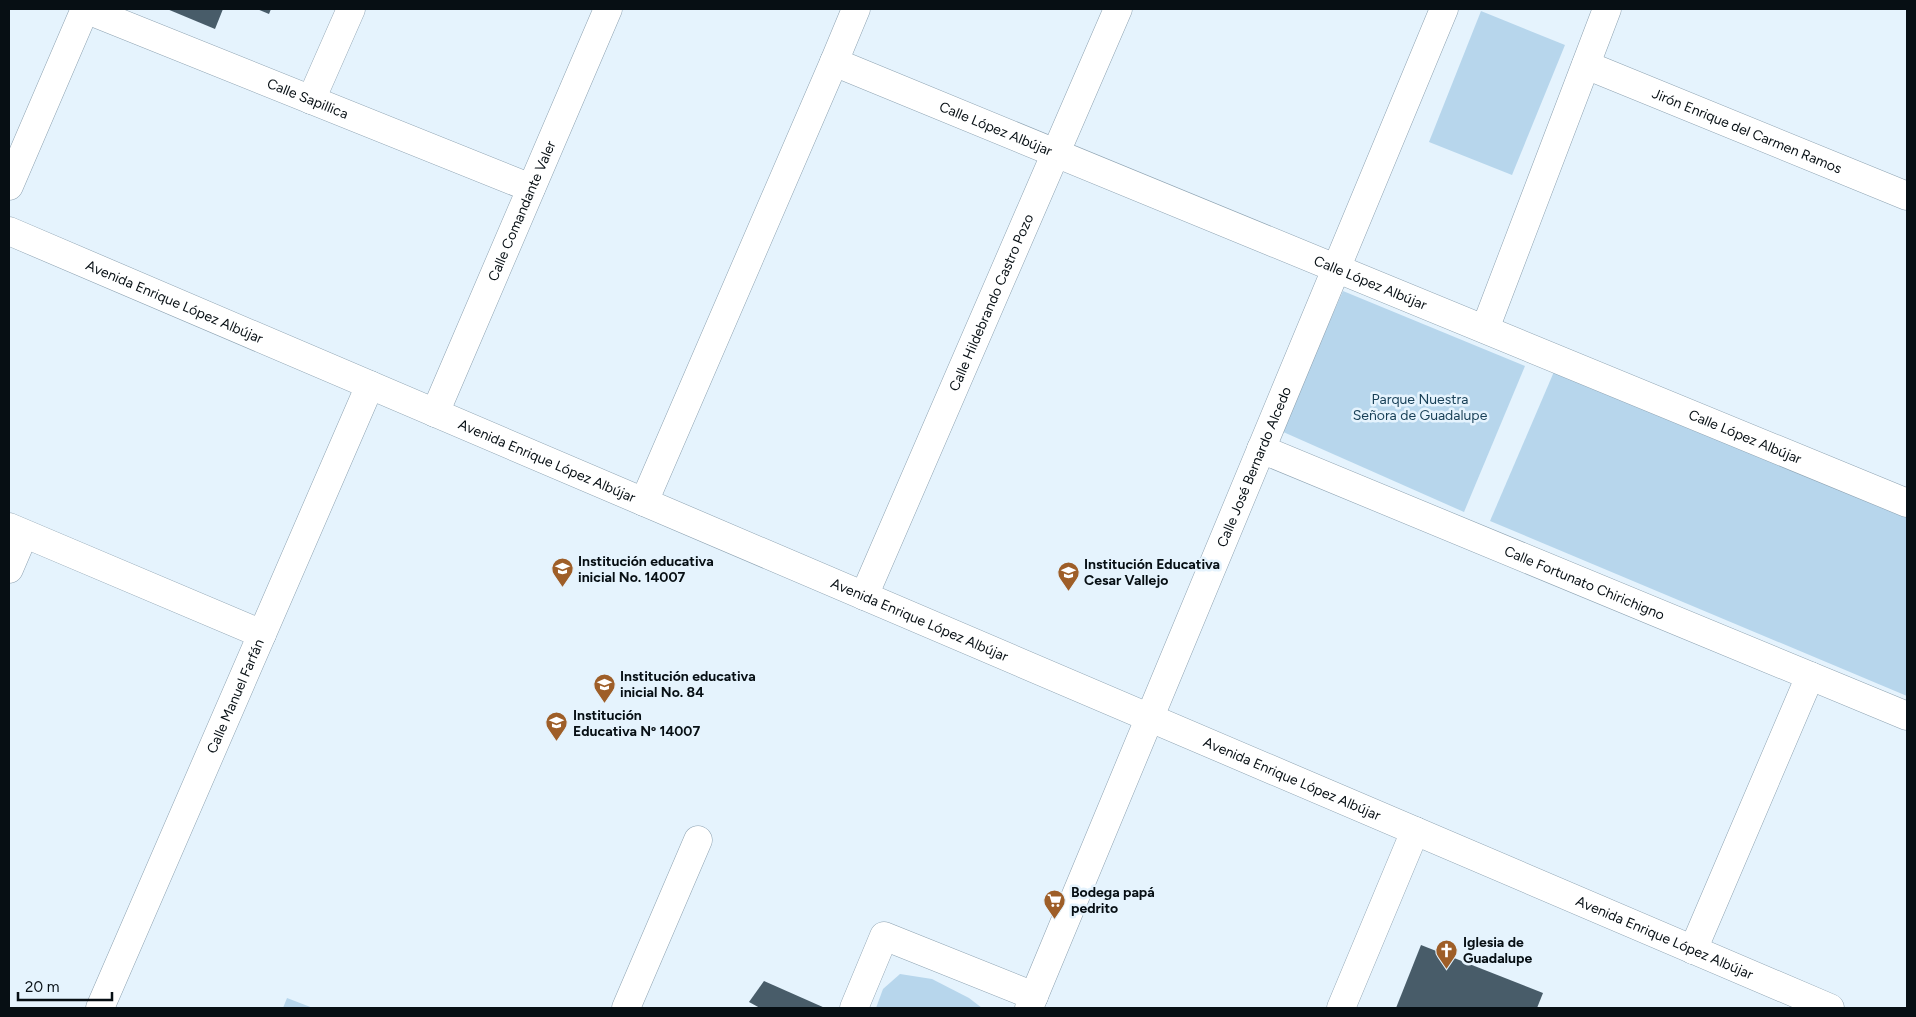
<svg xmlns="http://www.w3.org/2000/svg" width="1916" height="1017" font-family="Figtree,sans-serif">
<rect width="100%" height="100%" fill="#e5f3fd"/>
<g fill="#b7d6ec">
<polygon points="1481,11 1565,45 1512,175 1429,142"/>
<polygon points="1343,291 1525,366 1464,512 1281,431"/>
<polygon points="1556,367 1907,515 1907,696 1490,521"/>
<polygon points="900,974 932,979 969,998 982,1008 876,1008 883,989"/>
<polygon points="287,998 313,1008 283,1008"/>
</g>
<g fill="#485c69">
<polygon points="167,9 223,9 215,29"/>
<polygon points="257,9 271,9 269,14"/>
<polygon points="1421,945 1543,993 1537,1008 1396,1008"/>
<polygon points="764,981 825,1008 760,1008 749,1002"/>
</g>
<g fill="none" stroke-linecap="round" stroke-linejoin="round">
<defs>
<g id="minor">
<path id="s1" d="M85,9L531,188"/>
<path id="s2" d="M834,62L1907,503"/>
<path id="s3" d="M1586,65L1907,196"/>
<polyline points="311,100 351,9"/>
<polyline points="9,186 85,9"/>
<path id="s4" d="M9,231L1830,1008"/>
<polyline points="1485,329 1607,9"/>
<path id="s5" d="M435,413L608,9"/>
<path id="s6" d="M1261,449L1907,716"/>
<polyline points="644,502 834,62 856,9"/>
<polyline points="9,527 262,634"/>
<polyline points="9,569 24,534"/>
<path id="s7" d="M864,596L1118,9"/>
<polyline points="1693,950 1810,676"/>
<path id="s8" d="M100,1008L370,385"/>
<polyline points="626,1008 698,840"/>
<polyline points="854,1008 884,936 1034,996"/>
<path id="s9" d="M1029,1008L1444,9"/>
<polyline points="1341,1008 1415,831"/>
</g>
</defs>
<use href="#minor" stroke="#8da2b1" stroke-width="29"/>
<use href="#minor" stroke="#fff" stroke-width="28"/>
</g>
<defs>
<symbol id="school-pin" viewBox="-11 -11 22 30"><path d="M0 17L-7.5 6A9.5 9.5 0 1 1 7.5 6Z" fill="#9e5e28" stroke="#e5f3fd"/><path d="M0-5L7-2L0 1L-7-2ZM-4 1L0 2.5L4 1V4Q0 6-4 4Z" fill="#fff"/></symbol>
<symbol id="supermarket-pin" viewBox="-11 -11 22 30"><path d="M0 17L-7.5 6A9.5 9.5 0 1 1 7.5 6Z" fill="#9e5e28" stroke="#e5f3fd"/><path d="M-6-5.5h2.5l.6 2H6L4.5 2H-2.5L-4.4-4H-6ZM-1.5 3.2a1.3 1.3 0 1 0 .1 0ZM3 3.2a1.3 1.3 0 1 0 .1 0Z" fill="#fff"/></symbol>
<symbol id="church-pin" viewBox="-11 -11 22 30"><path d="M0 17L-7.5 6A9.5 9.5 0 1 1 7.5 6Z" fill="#9e5e28" stroke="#e5f3fd"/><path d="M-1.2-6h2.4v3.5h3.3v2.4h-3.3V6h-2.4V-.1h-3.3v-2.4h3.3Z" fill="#fff"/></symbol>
</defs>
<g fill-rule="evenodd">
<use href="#school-pin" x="550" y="556" width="25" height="34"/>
<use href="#school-pin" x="1056" y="560" width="25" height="34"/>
<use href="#school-pin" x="592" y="672" width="25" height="34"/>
<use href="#school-pin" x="544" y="710" width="25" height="34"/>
<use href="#supermarket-pin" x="1042" y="888" width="25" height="34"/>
<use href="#church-pin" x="1434" y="938" width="25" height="34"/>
</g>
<g text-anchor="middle" stroke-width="5" stroke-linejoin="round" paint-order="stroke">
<g font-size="14" fill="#070f14" stroke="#e5f3fd">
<text dy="5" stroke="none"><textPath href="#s1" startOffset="240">Calle Sapillica</textPath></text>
<text dy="5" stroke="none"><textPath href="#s2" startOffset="175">Calle López Albújar</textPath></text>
<text dy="5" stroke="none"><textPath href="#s3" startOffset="174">Jirón Enrique del Carmen Ramos</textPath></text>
<text dy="5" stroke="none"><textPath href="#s5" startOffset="220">Calle Comandante Valer</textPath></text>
<text dy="5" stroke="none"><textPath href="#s2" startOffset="580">Calle López Albújar</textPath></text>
<text dy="5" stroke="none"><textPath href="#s4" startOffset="180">Avenida Enrique López Albújar</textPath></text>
<text dy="5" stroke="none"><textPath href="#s7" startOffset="320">Calle Hildebrando Castro Pozo</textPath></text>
<text dy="5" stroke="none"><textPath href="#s2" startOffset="985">Calle López Albújar</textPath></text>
<text dy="5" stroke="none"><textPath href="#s4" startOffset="585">Avenida Enrique López Albújar</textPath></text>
<text dy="5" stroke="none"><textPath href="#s9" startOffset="586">Calle José Bernardo Alcedo</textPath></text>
<text dy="5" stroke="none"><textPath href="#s6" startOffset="350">Calle Fortunato Chirichigno</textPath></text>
<text dy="5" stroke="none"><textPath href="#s4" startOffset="990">Avenida Enrique López Albújar</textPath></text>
<text dy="5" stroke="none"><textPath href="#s8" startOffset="340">Calle Manuel Farfán</textPath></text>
<text dy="5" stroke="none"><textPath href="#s4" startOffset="1395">Avenida Enrique López Albújar</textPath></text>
<text dy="5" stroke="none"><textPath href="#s4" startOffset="1800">Avenida Enrique López Albújar</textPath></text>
</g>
<g font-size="14" fill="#173f56" stroke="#e5f3fd">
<text x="1420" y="404">Parque Nuestra<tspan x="1420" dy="16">Señora de Guadalupe</tspan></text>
</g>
<g font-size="14" font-weight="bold" fill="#070f14" stroke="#e5f3fd" text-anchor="start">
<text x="578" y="566">Institución educativa<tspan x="578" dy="16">inicial No. 14007</tspan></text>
<text x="1084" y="569">Institución Educativa<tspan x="1084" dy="16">Cesar Vallejo</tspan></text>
<text x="620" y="681">Institución educativa<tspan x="620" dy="16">inicial No. 84</tspan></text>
<text x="573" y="720">Institución<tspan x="573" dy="16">Educativa Nº 14007</tspan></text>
<text x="1071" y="897">Bodega papá<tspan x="1071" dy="16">pedrito</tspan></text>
<text x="1463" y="947">Iglesia de<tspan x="1463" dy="16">Guadalupe</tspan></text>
</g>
</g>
<rect width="1916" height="1017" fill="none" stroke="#070f14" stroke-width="20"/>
<path d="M18 992v8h94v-8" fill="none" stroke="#070f14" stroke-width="2.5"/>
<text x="25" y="992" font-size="15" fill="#070f14" stroke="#e5f3fd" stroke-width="4" paint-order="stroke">20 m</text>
</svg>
